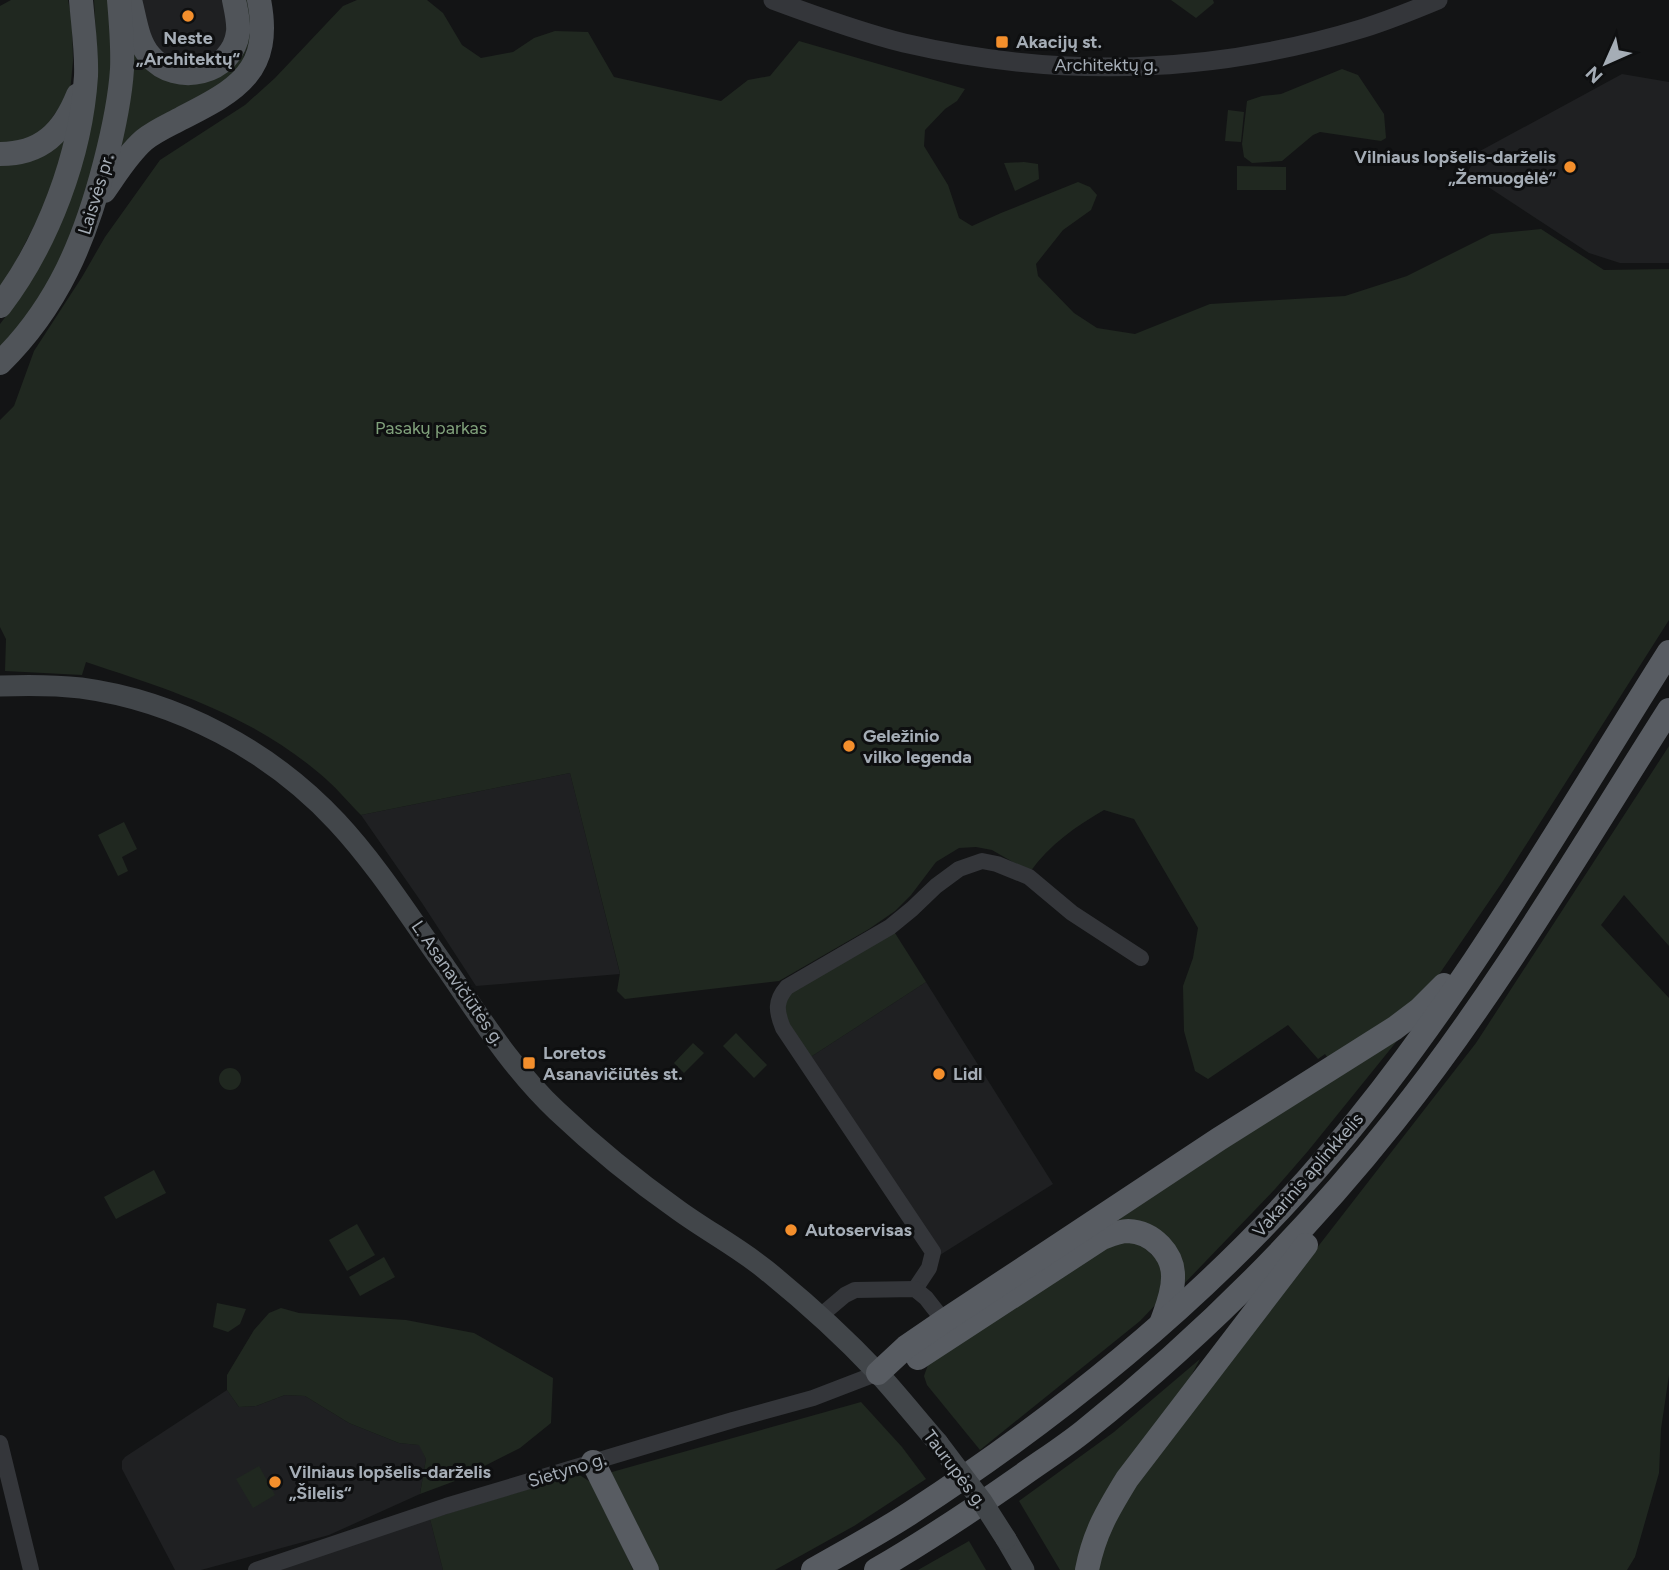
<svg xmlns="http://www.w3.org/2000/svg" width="1669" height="1570" font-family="Figtree,sans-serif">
<rect width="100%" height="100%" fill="#131415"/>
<g fill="#1f2022">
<polygon points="139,0 229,0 231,10 222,51 191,68 154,51"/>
<polygon points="1622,74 1669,82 1669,263 1620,263 1589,253 1467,173 1480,151"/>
<polygon points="570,773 620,974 476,986 422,903 361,815"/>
<polygon points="926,982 1053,1184 940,1255 809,1058"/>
<polygon points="227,1390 239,1407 256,1406 285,1395 305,1396 349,1423 399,1443 420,1445 426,1459 420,1494 329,1535 201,1570 175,1570 122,1469 122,1461 125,1457"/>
<polygon points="430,1519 443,1570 276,1570"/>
</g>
<g fill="#202820">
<polygon points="11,0 68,0 72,21 73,61 70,92 40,135 0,145 0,6"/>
<polygon points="94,0 114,0 108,134 61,267 0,353 0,324 19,299 97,57"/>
<polygon points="243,0 252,0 256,27 236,76 121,150 132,46 216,74"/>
<path d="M357,0H427L443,13L462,45L481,58L513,52L534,38L555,31L588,32L614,77L721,101L748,80L770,76L799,41L965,89L957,101L945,109L925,130L924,146L948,185L959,218L972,226L1001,213L1078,182L1090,187L1097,195L1091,210L1063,230L1036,264L1038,276L1074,313L1097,328L1135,334L1210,304L1345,296L1407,276L1491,234L1541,229L1604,270L1669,269V620L1503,881L1427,992L1330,1061L1325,1054L1318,1059L1288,1025L1208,1079L1195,1071L1184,1031L1183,986L1193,958L1198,928L1134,819L1104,810C1076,826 1049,845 1030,872L992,850L976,847L959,848L936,862L911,895L895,911L869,929L779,981L625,999L617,991L620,973L570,773L361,815C347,801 334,785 319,773C249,714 170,690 86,662L82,675L5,671L6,639L0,627V420L14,406L34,351L82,277L105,237L160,160L245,105L275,78L343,6Z"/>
<polygon points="1171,0 1213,0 1214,3 1196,18"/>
<polygon points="1342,69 1358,75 1384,114 1386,138 1381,141 1320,132 1313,135 1282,161 1252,163 1244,157 1242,144 1247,101 1262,96 1281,94"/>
<polygon points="1228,110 1244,112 1241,142 1225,141"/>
<polygon points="67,135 52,191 0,292 0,161"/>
<polygon points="1024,162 1038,164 1039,179 1015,191 1004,163"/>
<polygon points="1237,166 1286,167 1286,190 1237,190"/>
<polygon points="1669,746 1669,946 1624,895 1601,925 1669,998 1669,1375 1661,1429 1659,1473 1635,1557 1627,1570 1095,1570 1099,1547 1136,1481 1476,1043"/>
<polygon points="124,822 137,849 122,857 128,871 118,876 98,835"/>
<polygon points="893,930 926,982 809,1058 789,1029 783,999 787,993"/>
<polygon points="736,1033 767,1065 754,1078 723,1046"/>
<polygon points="1401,1036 1308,1151 1275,1189 1181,1287 1180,1270 1110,1222"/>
<polygon points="693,1043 704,1053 684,1073 674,1063"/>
<circle cx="230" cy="1079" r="11"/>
<polygon points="154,1170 166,1193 116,1219 104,1197"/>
<polygon points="357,1224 375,1255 347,1271 329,1240"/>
<polygon points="1118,1241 1140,1244 1162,1264 1160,1300 1140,1321 980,1450 927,1385 924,1376 929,1362"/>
<polygon points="384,1257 395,1277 360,1296 349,1277"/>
<polygon points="217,1303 246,1309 240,1324 228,1332 213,1327"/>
<polygon points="281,1308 299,1313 406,1320 474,1333 553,1378 551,1423 520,1448 455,1481 420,1494 426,1459 419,1445 399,1443 349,1423 305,1396 285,1395 256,1406 239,1407 227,1390 227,1375 254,1330 269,1313"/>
<polygon points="1200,1359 1180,1397 1078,1570 1060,1570 1019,1501 1114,1432"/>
<polygon points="861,1402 902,1447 926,1479 854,1526 775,1570 656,1570 611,1474 612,1472"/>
<polygon points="259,1466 275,1495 253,1508 236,1479"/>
<polygon points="578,1474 592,1483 599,1495 633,1570 443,1570 430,1519"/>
<polygon points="969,1541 986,1570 918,1570"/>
</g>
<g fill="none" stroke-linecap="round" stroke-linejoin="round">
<g stroke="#34363a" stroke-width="16">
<path d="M915,1289L929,1268L933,1252L783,1028C776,1011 775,1001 787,987L890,927L912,909L936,886L959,869L982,861L997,864L1029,877L1072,913L1141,958"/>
<polyline points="819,1317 845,1295 855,1290 915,1289 926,1298 944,1321"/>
<polyline points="0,1443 31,1570"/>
<polyline points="256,1570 446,1506 733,1420 813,1398 878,1373"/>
</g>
<path stroke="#34363a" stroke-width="19" d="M773,0C816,16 860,32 904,43C1060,79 1211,75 1364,28C1389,20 1414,10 1438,0"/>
<g stroke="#42464a" stroke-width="21">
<path d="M0,686C27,685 54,685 81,688C178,701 271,751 337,822C378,866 411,919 446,968C480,1017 513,1070 557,1111C596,1148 634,1179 678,1210C707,1231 739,1248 766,1270C803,1300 844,1337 877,1372C898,1395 918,1420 938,1443"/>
<polyline points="1006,1539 1024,1570"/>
</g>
<g stroke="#505459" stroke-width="24">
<path d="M130,0C135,18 137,42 150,56C176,87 233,74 238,32C239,22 236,10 234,0"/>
<path d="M0,154C42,154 63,132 78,95"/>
<path d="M104,191C116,174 128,154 144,140C155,131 169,125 182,118C237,90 273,71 259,0"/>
<path d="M0,306C48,243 81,155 86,76C87,51 83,25 81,0"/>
<path d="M0,363C58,306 85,240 105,163C113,132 120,101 122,69C123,46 121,23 119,0"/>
</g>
<g stroke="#585c62" stroke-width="24">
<path d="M918,1358L1102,1238C1110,1235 1119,1231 1128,1231C1153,1232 1174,1254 1173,1278C1173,1293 1167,1307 1162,1321"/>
<polyline points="878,1373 906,1347 944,1321 1219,1139 1395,1028 1420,1009 1444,985"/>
<polyline points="593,1462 647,1570"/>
<path d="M813,1570C846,1551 880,1533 912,1512C1067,1411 1213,1292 1333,1150C1463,997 1562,821 1669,652"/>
<path d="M876,1570C926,1541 974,1509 1021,1476C1042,1461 1064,1447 1084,1431C1199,1339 1303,1236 1395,1120C1497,992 1581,848 1669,710"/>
<path d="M1087,1570C1094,1533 1108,1510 1127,1479L1306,1245"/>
</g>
<polyline stroke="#42464a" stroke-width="21" points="938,1443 981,1500 1006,1539"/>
</g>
<g fill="#f48f2c" stroke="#0e0f10" stroke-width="2.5">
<circle cx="188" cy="16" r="7"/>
<rect x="995" y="35" width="14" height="14" rx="3.5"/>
<circle cx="1570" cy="167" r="7"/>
<circle cx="849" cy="746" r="7"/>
<rect x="522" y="1056" width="14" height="14" rx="3.5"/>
<circle cx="939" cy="1074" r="7"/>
<circle cx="791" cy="1230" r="7"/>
<circle cx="275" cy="1482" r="7"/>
</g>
<g text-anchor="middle" stroke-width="6" stroke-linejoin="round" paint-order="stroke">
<g font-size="18" font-weight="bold" fill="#a5adb6" stroke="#0e0f10" text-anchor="start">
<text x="188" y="44" text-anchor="middle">Neste<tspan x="188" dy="21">„Architektų“</tspan></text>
<text x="1016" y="48">Akacijų st.</text>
<text x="1556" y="163" text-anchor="end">Vilniaus lopšelis-darželis<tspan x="1556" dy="21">„Žemuogėlė“</tspan></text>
<text x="863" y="742">Geležinio<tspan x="863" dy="21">vilko legenda</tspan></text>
<text x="543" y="1059">Loretos<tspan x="543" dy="21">Asanavičiūtės st.</tspan></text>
<text x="953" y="1080">Lidl</text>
<text x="805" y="1236">Autoservisas</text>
<text x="289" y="1478">Vilniaus lopšelis-darželis<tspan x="289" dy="21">„Šilelis“</tspan></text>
</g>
<g font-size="18" fill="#a5adb6" stroke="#0e0f10">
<text x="1106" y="71">Architektų g.</text>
<text transform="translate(96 194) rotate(-73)" y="6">Laisvės pr.</text>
<text transform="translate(458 983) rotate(55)" y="6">L. Asanavičiūtės g.</text>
<text transform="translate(1308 1175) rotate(-49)" y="6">Vakarinis aplinkkelis</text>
<text transform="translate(955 1469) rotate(53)" y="6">Taurupės g.</text>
<text transform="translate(567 1470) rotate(-17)" y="6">Sietyno g.</text>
</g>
<g font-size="18" fill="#80a17b" stroke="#0e0f10">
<text x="431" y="434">Pasakų parkas</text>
</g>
</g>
<g transform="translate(1606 63) rotate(225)" stroke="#0e0f10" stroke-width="5" paint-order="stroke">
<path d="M0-5L12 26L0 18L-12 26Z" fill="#a5adb6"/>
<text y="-10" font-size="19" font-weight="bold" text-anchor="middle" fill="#a5adb6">N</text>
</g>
</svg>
